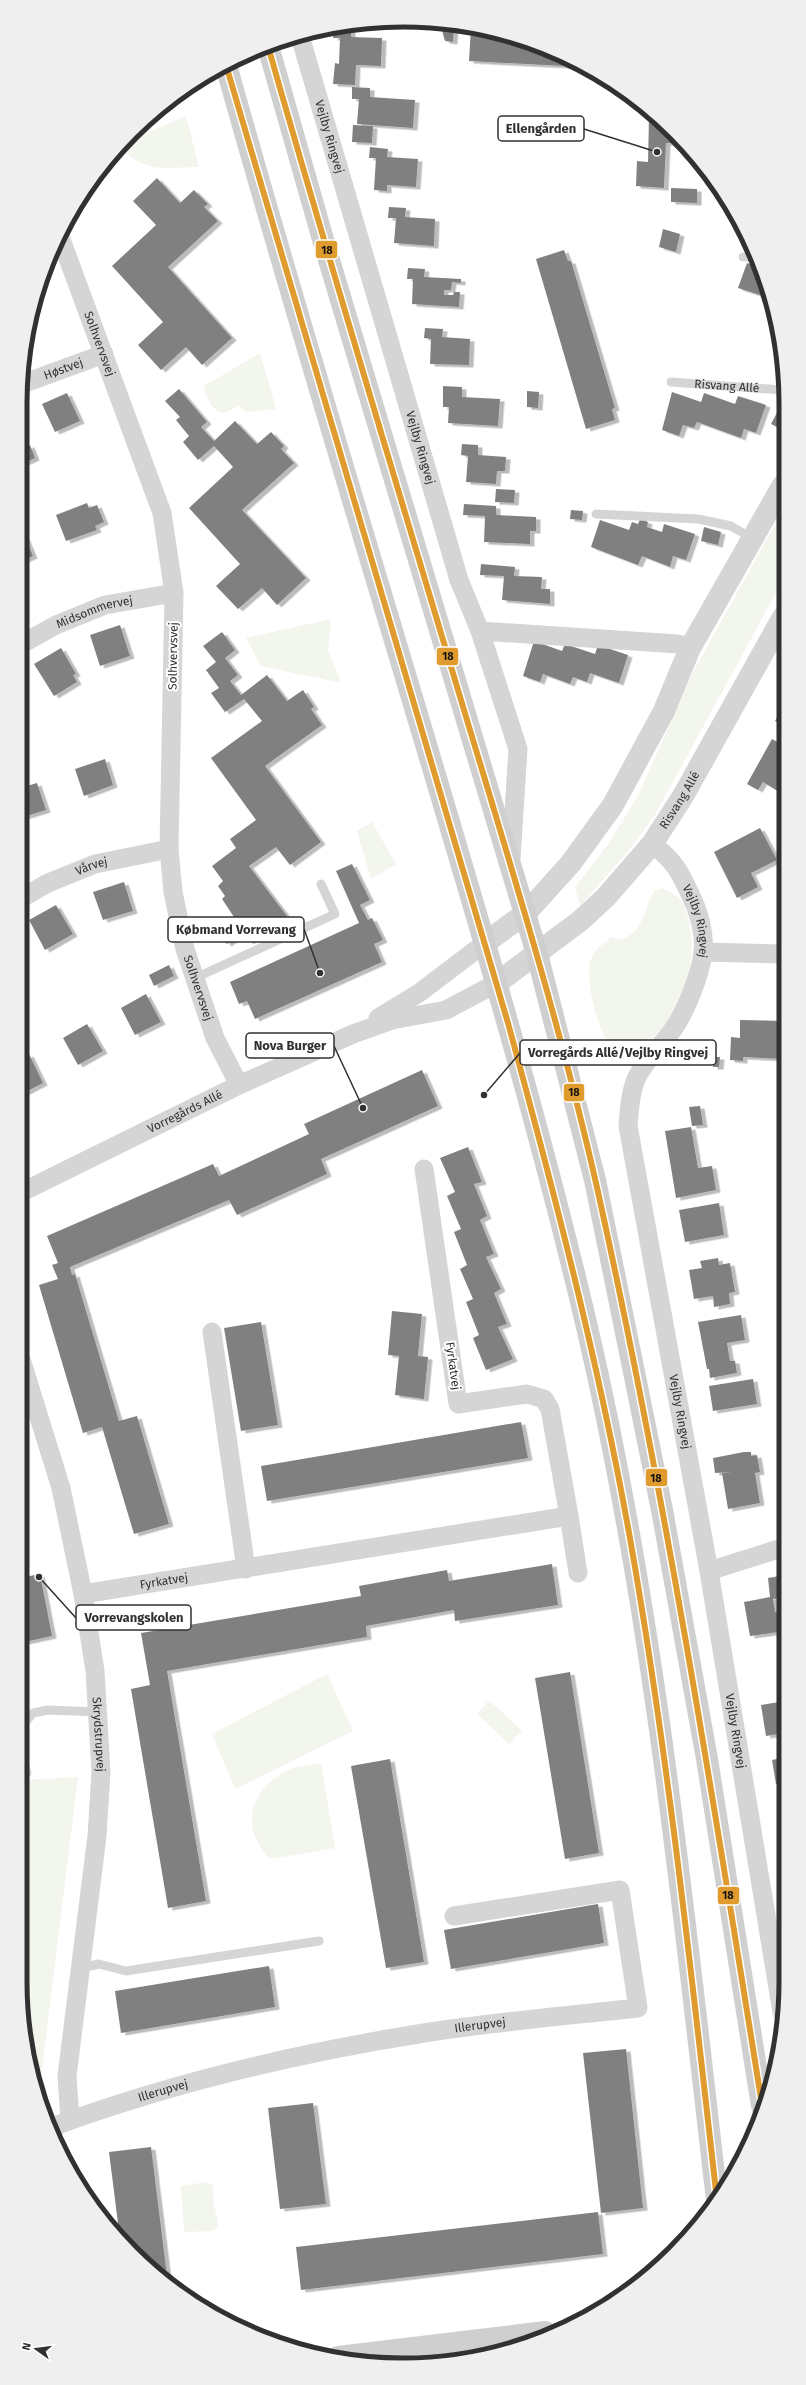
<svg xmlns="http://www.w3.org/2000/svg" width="806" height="2385" font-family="'Fira Sans',sans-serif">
<defs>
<filter id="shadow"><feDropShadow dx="4.5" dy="2.5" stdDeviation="0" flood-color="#0004"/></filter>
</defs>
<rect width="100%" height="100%" fill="#fff"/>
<g fill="#f3f6ed">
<path d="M186,116L199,167C163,167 148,174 120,148L124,143Z"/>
<path d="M260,353L276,409L246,412L238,405C219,422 208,406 204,386Z"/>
<polygon points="783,510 783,580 655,815 630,849 580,906 575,887 609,843 639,794 693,672"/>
<polygon points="331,619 328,651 341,683 261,666 246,638"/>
<polygon points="372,822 396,864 371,879 357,831"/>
<path d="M662,888C669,892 678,894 682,902C699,934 692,983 673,1014C667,1024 658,1032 650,1041C644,1048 639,1056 634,1064C622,1057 612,1049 605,1037C596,1021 584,975 591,959C595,949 604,943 612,937L622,940C646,928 642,912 654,891Z"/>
<polygon points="327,1674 353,1731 235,1789 212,1734"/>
<polygon points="489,1700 522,1731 509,1744 477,1714"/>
<path d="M321,1763L335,1848L270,1859C239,1827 249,1790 288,1770C297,1766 311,1765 321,1763Z"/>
<polygon points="78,1777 42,2069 37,2088 27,2056 20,1982 20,1780"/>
<polygon points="206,2182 214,2186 213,2200 218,2222 217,2227 212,2231 184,2232 181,2186"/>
</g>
<g fill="#808080" filter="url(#shadow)">
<polygon points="440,23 454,25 453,42 445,41"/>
<polygon points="471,28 502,33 584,67 469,61"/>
<polygon points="334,29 351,29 351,37 382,38 381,66 356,65 355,85 333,84 335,63 339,64 340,38 333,38"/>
<polygon points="352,87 370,88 370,97 415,100 413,128 357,124 359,99 352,99"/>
<polygon points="649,116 683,144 666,143 664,188 636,186 637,161 648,162"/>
<polygon points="353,125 373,126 372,143 352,142"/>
<polygon points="370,147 388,149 387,157 418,159 416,187 387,185 387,191 374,190 376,158 369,158"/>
<polygon points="157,178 180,203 194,190 208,204 204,207 218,221 168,267 232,338 202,365 186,347 161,370 138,345 163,322 112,266 156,225 133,201"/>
<polygon points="671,188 697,189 697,203 671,202"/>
<polygon points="389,207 406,208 405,217 435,219 434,246 394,243 396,218 388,218"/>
<polygon points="663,229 680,234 676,252 659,247"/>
<polygon points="564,250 568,261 571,261 615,408 612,409 615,420 586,429 536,259"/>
<polygon points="747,263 756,266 766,297 738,288"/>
<polygon points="408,268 425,269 424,277 461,279 461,283 452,282 451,290 444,290 444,295 453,295 454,292 460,292 459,307 412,304 413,279 407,279"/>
<polygon points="425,328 443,329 442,337 470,339 469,365 430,364 431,339 424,338"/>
<polygon points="443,386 462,387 462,397 500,399 498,426 448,423 449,407 443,407"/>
<polygon points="179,389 207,422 201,427 214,441 235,421 257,444 271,432 284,446 281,449 294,463 242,510 306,578 277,605 262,588 238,609 216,586 240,564 189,508 233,467 214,446 198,460 183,442 189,436 176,420 180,417 165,401"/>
<polygon points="527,391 539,392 538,408 527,407"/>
<polygon points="672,392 701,402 704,393 735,404 738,396 766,405 756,433 744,429 741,438 697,422 694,428 683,425 679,436 662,430"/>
<polygon points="67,393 80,421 55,432 42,404"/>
<polygon points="780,407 783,408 783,422 779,428 771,424"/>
<polygon points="462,444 478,445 478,455 506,457 505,471 497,471 496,484 466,482 468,456 461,455"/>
<polygon points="30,445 35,458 22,464 20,449"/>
<polygon points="496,489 515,490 514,503 495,502"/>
<polygon points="87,503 89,508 97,505 104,522 95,526 97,530 66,541 56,515"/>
<polygon points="464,504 496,506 496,515 536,517 536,531 530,531 530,544 484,542 485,516 463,515"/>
<polygon points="571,510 583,511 582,520 570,519"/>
<polygon points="640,519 648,522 647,527 662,532 664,524 695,534 686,560 673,556 670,567 642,556 638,565 591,547 600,520 629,530 632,522 638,524"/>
<polygon points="704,527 721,532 718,545 701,541"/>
<polygon points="23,532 33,556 20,562 20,533"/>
<polygon points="481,564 515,567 514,576 542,577 541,589 550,589 550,604 502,600 504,576 480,575"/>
<polygon points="20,567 24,576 20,577"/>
<polygon points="120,625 130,656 100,666 90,635"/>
<polygon points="222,632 235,650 225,658 238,675 230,681 241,695 267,675 287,701 303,690 314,707 311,709 322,725 265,766 321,842 290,865 276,847 249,866 287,916 249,942 242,933 227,944 216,929 234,917 222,899 225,896 218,886 223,881 212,866 236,848 230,839 256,820 211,758 262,721 244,699 225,712 211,693 219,688 206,670 216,662 203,646"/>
<polygon points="534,641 562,651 565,644 595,654 598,645 628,655 619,683 590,673 587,682 573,677 570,684 543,674 540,682 523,676"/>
<polygon points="61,648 76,674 73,675 77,682 54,696 34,664"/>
<polygon points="783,706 783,725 775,721"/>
<polygon points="772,739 781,744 783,741 784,770 782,774 784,775 784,795 763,782 758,790 747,784"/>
<polygon points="105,759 113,785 84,796 75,769"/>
<polygon points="37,783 46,810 20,818 20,788"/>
<polygon points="760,828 777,860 751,873 758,887 737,898 714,852"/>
<polygon points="352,864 370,900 360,905 368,920 372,918 383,940 374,944 382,962 255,1019 247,1001 239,1004 230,982 359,923 336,871"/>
<polygon points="124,882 133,911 103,920 93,892"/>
<polygon points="56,905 73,934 45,950 29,920"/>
<polygon points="169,965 174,976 154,986 149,975"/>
<polygon points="146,994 161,1022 135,1035 121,1008"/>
<polygon points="740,1020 784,1021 784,1059 743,1057 743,1061 730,1060 731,1037 740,1038"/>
<polygon points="87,1024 103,1051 78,1065 63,1038"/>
<polygon points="29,1054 43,1083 20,1095 20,1059"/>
<polygon points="713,1057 720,1057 719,1067 713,1067"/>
<polygon points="422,1070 438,1106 321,1159 327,1174 237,1215 229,1200 70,1267 72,1275 75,1274 119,1421 137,1416 169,1524 134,1534 102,1427 83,1433 39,1285 58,1279 52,1265 58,1263 47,1236 213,1164 219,1176 309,1134 304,1124"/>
<polygon points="700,1106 703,1125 692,1126 689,1107"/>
<polygon points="691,1127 698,1168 712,1166 716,1190 676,1198 665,1131"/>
<polygon points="468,1147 482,1182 474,1184 487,1216 480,1220 494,1254 486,1257 501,1289 494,1293 507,1324 498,1327 513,1359 486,1370 473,1338 479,1335 466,1302 473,1299 460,1269 467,1265 454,1232 461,1229 447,1196 455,1192 440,1158"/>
<polygon points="719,1203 724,1235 685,1242 679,1210"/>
<polygon points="718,1258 719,1265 730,1263 735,1292 729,1293 730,1304 714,1307 713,1296 694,1299 689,1270 702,1268 700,1261"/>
<polygon points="392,1311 422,1314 418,1356 428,1357 424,1399 395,1395 399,1356 388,1355"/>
<polygon points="741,1315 745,1340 727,1343 730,1361 735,1361 737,1373 710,1378 709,1369 707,1369 698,1322"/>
<polygon points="261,1322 278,1425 241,1431 224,1328"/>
<polygon points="753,1379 757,1404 713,1411 709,1386"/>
<polygon points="521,1422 528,1458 267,1501 261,1466"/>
<polygon points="744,1452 751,1452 751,1456 757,1455 760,1472 755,1473 760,1503 728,1509 722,1473 731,1472 715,1473 713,1458"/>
<polygon points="552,1564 558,1605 455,1621 454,1610 366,1626 367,1637 167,1671 206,1901 168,1908 131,1689 150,1685 141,1633 361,1596 359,1586 447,1570 449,1581"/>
<polygon points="40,1574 52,1636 20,1643 20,1578"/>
<polygon points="785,1575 785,1597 773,1599 775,1612 785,1611 785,1631 750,1636 744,1602 770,1597 768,1578"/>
<polygon points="570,1672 599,1853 565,1859 535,1678"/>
<polygon points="785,1701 785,1733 766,1736 761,1705"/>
<polygon points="786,1757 786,1782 776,1784 772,1760"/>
<polygon points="390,1759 424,1962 386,1968 351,1766"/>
<polygon points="786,1814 786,1840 784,1840 781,1815"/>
<polygon points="783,1845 786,1845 786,1856 784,1856"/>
<polygon points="598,1904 604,1943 451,1969 444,1930"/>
<polygon points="269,1966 275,2007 121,2033 115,1991"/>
<polygon points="626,2049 643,2208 601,2213 583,2053"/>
<polygon points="313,2103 326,2204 280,2209 268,2108"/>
<polygon points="151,2147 168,2284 120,2239 109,2152"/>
<polygon points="598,2212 603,2254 301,2290 296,2247"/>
</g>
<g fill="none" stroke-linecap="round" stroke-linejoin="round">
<g stroke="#d5d5d5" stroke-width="9">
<polyline points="743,257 754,257"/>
<path id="s1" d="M671,382L783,390"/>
<polyline points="596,514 698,519 731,526 753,539"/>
<polyline points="195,978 335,914 321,884"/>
<polyline points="20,1729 33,1713 48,1710 98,1712"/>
<polyline points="20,1750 27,1773"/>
<polyline points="82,1968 99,1964 126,1971 319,1941"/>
</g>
<g stroke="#d5d5d5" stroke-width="19">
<path id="s2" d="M300,36L459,580L480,631L518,749L511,859"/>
<path id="s3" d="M59,234L162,513L174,593L169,849L173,892L185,949L215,1038L239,1085"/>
<path id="s4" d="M22,384L104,354"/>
<polyline points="480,631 678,644 690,648"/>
<path id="s5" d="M20,645L56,625L105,605L174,593"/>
<path id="s6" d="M652,844C674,860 680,872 691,896C699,912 705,934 703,952C701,973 686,1011 674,1028C662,1046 645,1059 636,1079C630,1094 629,1111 628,1126L709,1571L782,2012"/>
<path id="s7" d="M20,899L48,883L95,864L169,849"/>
<polyline points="703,952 784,954"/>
<polyline points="378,1018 419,993 485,943"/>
<path id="s8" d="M20,1193L239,1085L353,1034L392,1020L446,1010L497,983"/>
<polyline points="212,1332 246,1569"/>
<path id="s9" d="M20,1356L61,1488L83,1594L95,1671L101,1772L97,1836L67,2076L70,2120"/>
<polyline points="569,1516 578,1573"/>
<polyline points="709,1571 785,1547"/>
<path id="s10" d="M83,1594L569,1516L550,1409L544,1399L527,1394L458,1404L424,1169"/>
<path id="s11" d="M49,2128C168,2084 293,2054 418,2034C491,2022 565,2016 638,2008L620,1890L454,1916"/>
</g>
<g stroke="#d5d5d5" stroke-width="22">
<polyline points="485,943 526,913 571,863 613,805 664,711 690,648 783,485"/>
<path id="s12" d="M497,983L580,921L606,897L652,844L683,796L783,617"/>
</g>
<g stroke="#cfcfcf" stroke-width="22">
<polyline points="268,46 326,250 537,954 595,1180 662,1510 707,1759 762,2106"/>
<path d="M226,65C287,284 354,503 419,721C479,922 539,1123 587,1327C654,1614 683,1908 717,2200"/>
<polyline points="338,2357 545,2332"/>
</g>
<defs>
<g id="bus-1">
<path d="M268,46C330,265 396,482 461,700C509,860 559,1020 596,1183C664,1488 713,1797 762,2105"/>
<path d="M226,65L508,1023C555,1195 600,1368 631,1544C669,1761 692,1981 717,2200"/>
</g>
</defs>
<use href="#bus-1" stroke="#fff" stroke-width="9"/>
<use href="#bus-1" stroke="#e09b2e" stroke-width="6"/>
</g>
<g text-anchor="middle" stroke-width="4" stroke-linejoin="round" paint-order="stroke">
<g font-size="12" fill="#313131" stroke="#fff">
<text dy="4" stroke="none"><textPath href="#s2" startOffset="105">Vejlby Ringvej</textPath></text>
<text dy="4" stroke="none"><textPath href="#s3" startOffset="117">Solhvervsvej</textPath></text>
<text dy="4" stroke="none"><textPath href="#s4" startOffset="44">Høstvej</textPath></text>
<text dy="4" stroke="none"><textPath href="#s1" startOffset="56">Risvang Allé</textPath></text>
<text dy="4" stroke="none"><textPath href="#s2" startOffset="429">Vejlby Ringvej</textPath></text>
<text dy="4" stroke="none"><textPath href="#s5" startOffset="82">Midsommervej</textPath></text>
<text transform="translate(173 656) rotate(-89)" y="4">Solhvervsvej</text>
<text dy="4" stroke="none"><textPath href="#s12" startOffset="261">Risvang Allé</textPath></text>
<text dy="4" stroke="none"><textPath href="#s7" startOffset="79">Vårvej</textPath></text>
<text dy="4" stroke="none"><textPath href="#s6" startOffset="92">Vejlby Ringvej</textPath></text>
<text dy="4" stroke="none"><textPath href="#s3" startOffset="777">Solhvervsvej</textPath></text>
<text dy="4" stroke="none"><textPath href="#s8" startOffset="184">Vorregårds Allé</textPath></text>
<text transform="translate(453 1366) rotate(82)" y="4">Fyrkatvej</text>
<text dy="4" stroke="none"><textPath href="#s6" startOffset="608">Vejlby Ringvej</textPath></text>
<text dy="4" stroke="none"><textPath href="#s10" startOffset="82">Fyrkatvej</textPath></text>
<text dy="4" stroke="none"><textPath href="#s6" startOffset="932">Vejlby Ringvej</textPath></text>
<text dy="4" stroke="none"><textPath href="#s9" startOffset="388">Skrydstrupvej</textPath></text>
<text dy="4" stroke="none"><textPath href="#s11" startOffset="444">Illerupvej</textPath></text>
<text dy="4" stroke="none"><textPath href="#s11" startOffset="120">Illerupvej</textPath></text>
</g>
</g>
<path d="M0 0H806V2385H0ZM403 27H403A376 376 0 0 1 779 403V1982A376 376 0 0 1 403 2358H403A376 376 0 0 1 27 1982V403A376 376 0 0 1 403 27Z" fill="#efefef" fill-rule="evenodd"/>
<path fill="none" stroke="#313131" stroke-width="5" d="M403 27H403A376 376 0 0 1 779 403V1982A376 376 0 0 1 403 2358H403A376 376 0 0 1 27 1982V403A376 376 0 0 1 403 27Z"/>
<path fill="none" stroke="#313131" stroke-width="1.5" d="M657 152L584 129M320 973L304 929M363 1108L334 1046M484 1095L520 1053M39 1577L76 1618"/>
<g fill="#313131" stroke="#fff" stroke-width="1.5">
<circle cx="657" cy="152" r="4"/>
<circle cx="320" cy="973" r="4"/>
<circle cx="363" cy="1108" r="4"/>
<circle cx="484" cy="1095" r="4"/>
<circle cx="39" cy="1577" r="4"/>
</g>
<g fill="#fff" stroke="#313131" stroke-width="1.5">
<rect x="498" y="116" width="86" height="25" rx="4"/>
<rect x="168" y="917" width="136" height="25" rx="4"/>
<rect x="246" y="1033" width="88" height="25" rx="4"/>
<rect x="520" y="1040" width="196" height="25" rx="4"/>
<rect x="76" y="1605" width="115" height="25" rx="4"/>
</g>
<g font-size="13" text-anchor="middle" font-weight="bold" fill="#313131">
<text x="541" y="133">Ellengården</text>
<text x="236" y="934">Købmand Vorrevang</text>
<text x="290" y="1050">Nova Burger</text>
<text x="618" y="1057">Vorregårds Allé/Vejlby Ringvej</text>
<text x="134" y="1622">Vorrevangskolen</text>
</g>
<g stroke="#fff" stroke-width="1.5">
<rect x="315" y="240" width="23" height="19" rx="4" fill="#e09b2e"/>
<rect x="436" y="647" width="23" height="19" rx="4" fill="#e09b2e"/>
<rect x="563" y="1083" width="22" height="19" rx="4" fill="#e09b2e"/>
<rect x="645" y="1468" width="23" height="19" rx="4" fill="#e09b2e"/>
<rect x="717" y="1886" width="23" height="19" rx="4" fill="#e09b2e"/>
</g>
<g font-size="11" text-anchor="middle" font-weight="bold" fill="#111">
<text x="327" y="254">18</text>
<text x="448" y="660">18</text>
<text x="574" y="1096">18</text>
<text x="656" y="1482">18</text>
<text x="728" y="1899">18</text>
</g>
<g transform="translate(36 2349) rotate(284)" stroke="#ffffff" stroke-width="3" paint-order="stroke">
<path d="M0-3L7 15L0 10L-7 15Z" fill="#313131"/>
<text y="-6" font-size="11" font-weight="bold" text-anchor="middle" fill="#313131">N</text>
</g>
</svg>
